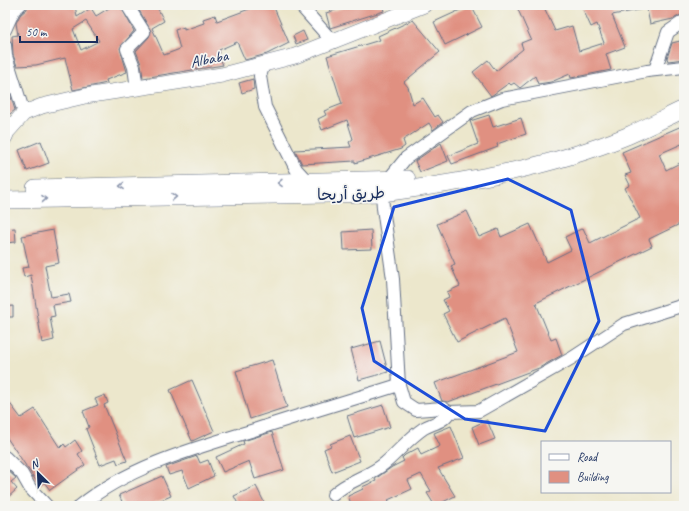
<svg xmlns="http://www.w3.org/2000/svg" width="689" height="511" font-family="Caveat,'Playpen Sans Arabic',sans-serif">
<rect width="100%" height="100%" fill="#f6f6f2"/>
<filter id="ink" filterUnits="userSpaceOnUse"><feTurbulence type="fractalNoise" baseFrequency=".025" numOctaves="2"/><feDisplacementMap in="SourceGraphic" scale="8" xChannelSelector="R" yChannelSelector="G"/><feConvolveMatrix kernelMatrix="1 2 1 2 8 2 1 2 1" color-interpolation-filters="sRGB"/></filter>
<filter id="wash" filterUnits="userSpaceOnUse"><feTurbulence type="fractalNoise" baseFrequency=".012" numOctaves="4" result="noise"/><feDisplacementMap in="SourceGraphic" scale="16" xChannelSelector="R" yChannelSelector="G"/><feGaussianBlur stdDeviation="0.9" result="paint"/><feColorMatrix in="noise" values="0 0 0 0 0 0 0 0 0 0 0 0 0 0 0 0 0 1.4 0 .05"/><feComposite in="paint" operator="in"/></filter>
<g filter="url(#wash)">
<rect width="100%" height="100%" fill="#ece7cc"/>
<g id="blocks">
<g fill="#e09081" fill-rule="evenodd">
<path d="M27,5H75L77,17L91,8L96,16L114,5H120L134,31L120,48L127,72L106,80L107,83L73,90L65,58L36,65L17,66L13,55L12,36L18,35L16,23L20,15L27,9ZM86,21L99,41L81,50L73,29Z"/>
<polygon points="136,5 156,5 164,21 152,28 164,55 180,49 175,30 184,27 184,30 204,23 203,19 215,15 217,21 260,5 273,5 289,43 267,54 245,60 237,42 219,50 220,53 218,54 223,65 143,78 141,64 136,51 149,37 151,31"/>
<polygon points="351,5 382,5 384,11 330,28 326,13"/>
<polygon points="471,5 482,27 445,45 434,22"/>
<polygon points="516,5 543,5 555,31 572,26 579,51 604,43 597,24 591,27 581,5 644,5 644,9 612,15 625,47 606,54 611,70 571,78 570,74 551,82 538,84 535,76 520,88 514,83 511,85 509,83 491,96 473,72 488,60 496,71 523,49 521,43 531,39"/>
<polygon points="646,5 671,5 671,7 682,6 683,14 673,19 650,24"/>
<polygon points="413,20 440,52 404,82 408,87 413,104 423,98 435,117 438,115 443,122 433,130 429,123 403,140 405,146 401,149 355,163 355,161 302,164 295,150 351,147 349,142 353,139 347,120 322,130 318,119 326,115 324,111 342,104 327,56 380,40 378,36"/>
<polygon points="303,31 307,40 296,44 293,36"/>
<polygon points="684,40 684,59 668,61 667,58 672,43"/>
<polygon points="5,78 15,110 5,118"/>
<polygon points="253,79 254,89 242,93 239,83"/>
<polygon points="489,115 493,127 521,118 526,134 497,144 498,147 452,164 448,156 478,144 470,121"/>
<polygon points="684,125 684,143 659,154 666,170 684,161 684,222 649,239 652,246 536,303 551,340 556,338 562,355 539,368 448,402 442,401 435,383 518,352 505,318 457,342 443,314 449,311 443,300 449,297 447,292 460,286 451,266 455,264 437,224 467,211 479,237 498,229 501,237 530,224 547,262 571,250 565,237 583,228 590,243 640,218 625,188 630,185 625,175 631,173 622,152"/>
<polygon points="41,141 49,163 27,171 19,150"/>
<polygon points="441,143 448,161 420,172 415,161"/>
<polygon points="15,228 16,242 5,243 5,229"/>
<polygon points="53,230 59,263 45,266 51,297 69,294 71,302 53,305 55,316 50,317 54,340 42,343 31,275 24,277 22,268 29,267 22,236"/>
<polygon points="371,230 372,249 344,250 343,232"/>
<polygon points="13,306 13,317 5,317 5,307"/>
<polygon points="380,341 388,372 359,380 351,349"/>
<polygon points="272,360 287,407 250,419 236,371"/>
<polygon points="192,380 214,431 192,441 170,390"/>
<polygon points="105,395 108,403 104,405 127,461 118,464 116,459 100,465 86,429 89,427 83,411 98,405 95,399"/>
<polygon points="5,397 21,418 35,409 60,448 64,444 66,447 75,440 82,451 78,454 85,465 50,490 44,482 39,485 5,435"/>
<polygon points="383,405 390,427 354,438 347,416"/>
<polygon points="487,420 495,439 479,445 472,427"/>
<polygon points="451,426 464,458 438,468 455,496 435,506 427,493 431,491 421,474 408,480 412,489 388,500 390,502 382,506 352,506 348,496 363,489 362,487 376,481 375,479 392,467 404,461 402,458 405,455 418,448 421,455 440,446 434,433"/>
<polygon points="272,432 284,470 255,479 249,461 223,472 216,457 244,444 243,441"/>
<polygon points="350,436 360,461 332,472 324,449 331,446 330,444"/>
<polygon points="197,456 200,463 208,460 214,476 189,488 182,471 169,475 166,467"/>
<polygon points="5,468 16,478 11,482 17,489 5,500"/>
<polygon points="162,476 171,496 147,506 124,506 119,495"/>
<polygon points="256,486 266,506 239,506 234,496"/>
</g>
</g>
</g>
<g filter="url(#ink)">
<use href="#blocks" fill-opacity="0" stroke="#646f84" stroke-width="1"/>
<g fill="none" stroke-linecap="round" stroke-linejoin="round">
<defs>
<g id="minor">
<polyline points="127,5 144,32 127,49 134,67 137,89"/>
<polyline points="300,5 333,42"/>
<polyline points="5,30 14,10 20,5"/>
<polyline points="5,45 6,56 24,113"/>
<polyline points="264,64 260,76 265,107 296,169 308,182"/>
<polyline points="655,70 668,32 684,21"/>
<polyline points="449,412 479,411 572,358 624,324 684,305"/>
<polyline points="5,457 22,474 30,488 47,506"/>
<path d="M333,495C348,480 369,477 385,463C398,452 409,438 424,428C433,423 444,422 449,412L443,408L416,410L404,402L399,385L393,279L383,208L382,193L388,180L406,158L472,111L502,99L647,71L684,67"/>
<path d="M80,506C128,467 192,449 251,431C300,415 350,400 399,385"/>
</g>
<polyline id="tertiary" points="5,137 7,132 24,113 42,106 85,96 222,75 295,56 424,5"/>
<g id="secondary">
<polyline points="35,188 407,179"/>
<path d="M5,200L382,193C465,182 549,168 627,136C646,128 665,118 684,109"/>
</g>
</defs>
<use href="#minor" stroke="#646f84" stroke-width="14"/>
<use href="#tertiary" stroke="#646f84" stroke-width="16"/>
<use href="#secondary" stroke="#646f84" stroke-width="18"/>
<use href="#minor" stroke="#fff" stroke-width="12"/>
<use href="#tertiary" stroke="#fff" stroke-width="15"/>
<use href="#secondary" stroke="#fff" stroke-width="17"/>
</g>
<defs><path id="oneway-chevron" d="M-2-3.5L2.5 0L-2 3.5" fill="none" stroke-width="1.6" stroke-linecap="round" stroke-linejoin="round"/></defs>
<g stroke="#8d97ae">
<use href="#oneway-chevron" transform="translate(280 183) rotate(179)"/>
<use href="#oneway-chevron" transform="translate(122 186) rotate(179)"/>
<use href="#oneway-chevron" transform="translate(174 197) rotate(-1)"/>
<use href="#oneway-chevron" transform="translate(44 199) rotate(-1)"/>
</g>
</g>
<path fill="none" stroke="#1d4ed8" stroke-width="3" stroke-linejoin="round" d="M508,179L571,210L599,321L545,431L465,419L374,361L362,308L394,207Z"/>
<g text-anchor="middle" stroke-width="3.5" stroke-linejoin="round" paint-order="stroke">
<g font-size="16" fill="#1b2f5e" stroke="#f6f6f2">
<text transform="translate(209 58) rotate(-11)" y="6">Albaba</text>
<text transform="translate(351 193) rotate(-2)" y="6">طريق أريحا</text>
</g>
</g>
<rect width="689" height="511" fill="none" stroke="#f6f6f2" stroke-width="20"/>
<rect x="541" y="441" width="130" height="52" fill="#f6f6f2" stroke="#9ea6b7"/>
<rect x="549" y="454" width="20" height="6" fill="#ffffff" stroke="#9ea6b7"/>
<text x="577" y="461" font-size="12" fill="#1b2f5e">Road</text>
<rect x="549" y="471" width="20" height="12" fill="#e09081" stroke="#9ea6b7"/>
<text x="577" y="481" font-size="12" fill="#1b2f5e">Building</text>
<g transform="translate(38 473) rotate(336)" stroke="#f6f6f2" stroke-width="3" paint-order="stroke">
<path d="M0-3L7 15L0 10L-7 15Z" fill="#1b2f5e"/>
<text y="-6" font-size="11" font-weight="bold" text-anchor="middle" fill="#1b2f5e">N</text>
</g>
<path d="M20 36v6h77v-6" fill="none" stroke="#1b2f5e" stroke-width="2"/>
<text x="26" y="36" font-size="12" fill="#1b2f5e" stroke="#f6f6f2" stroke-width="3" paint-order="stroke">50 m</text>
</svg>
